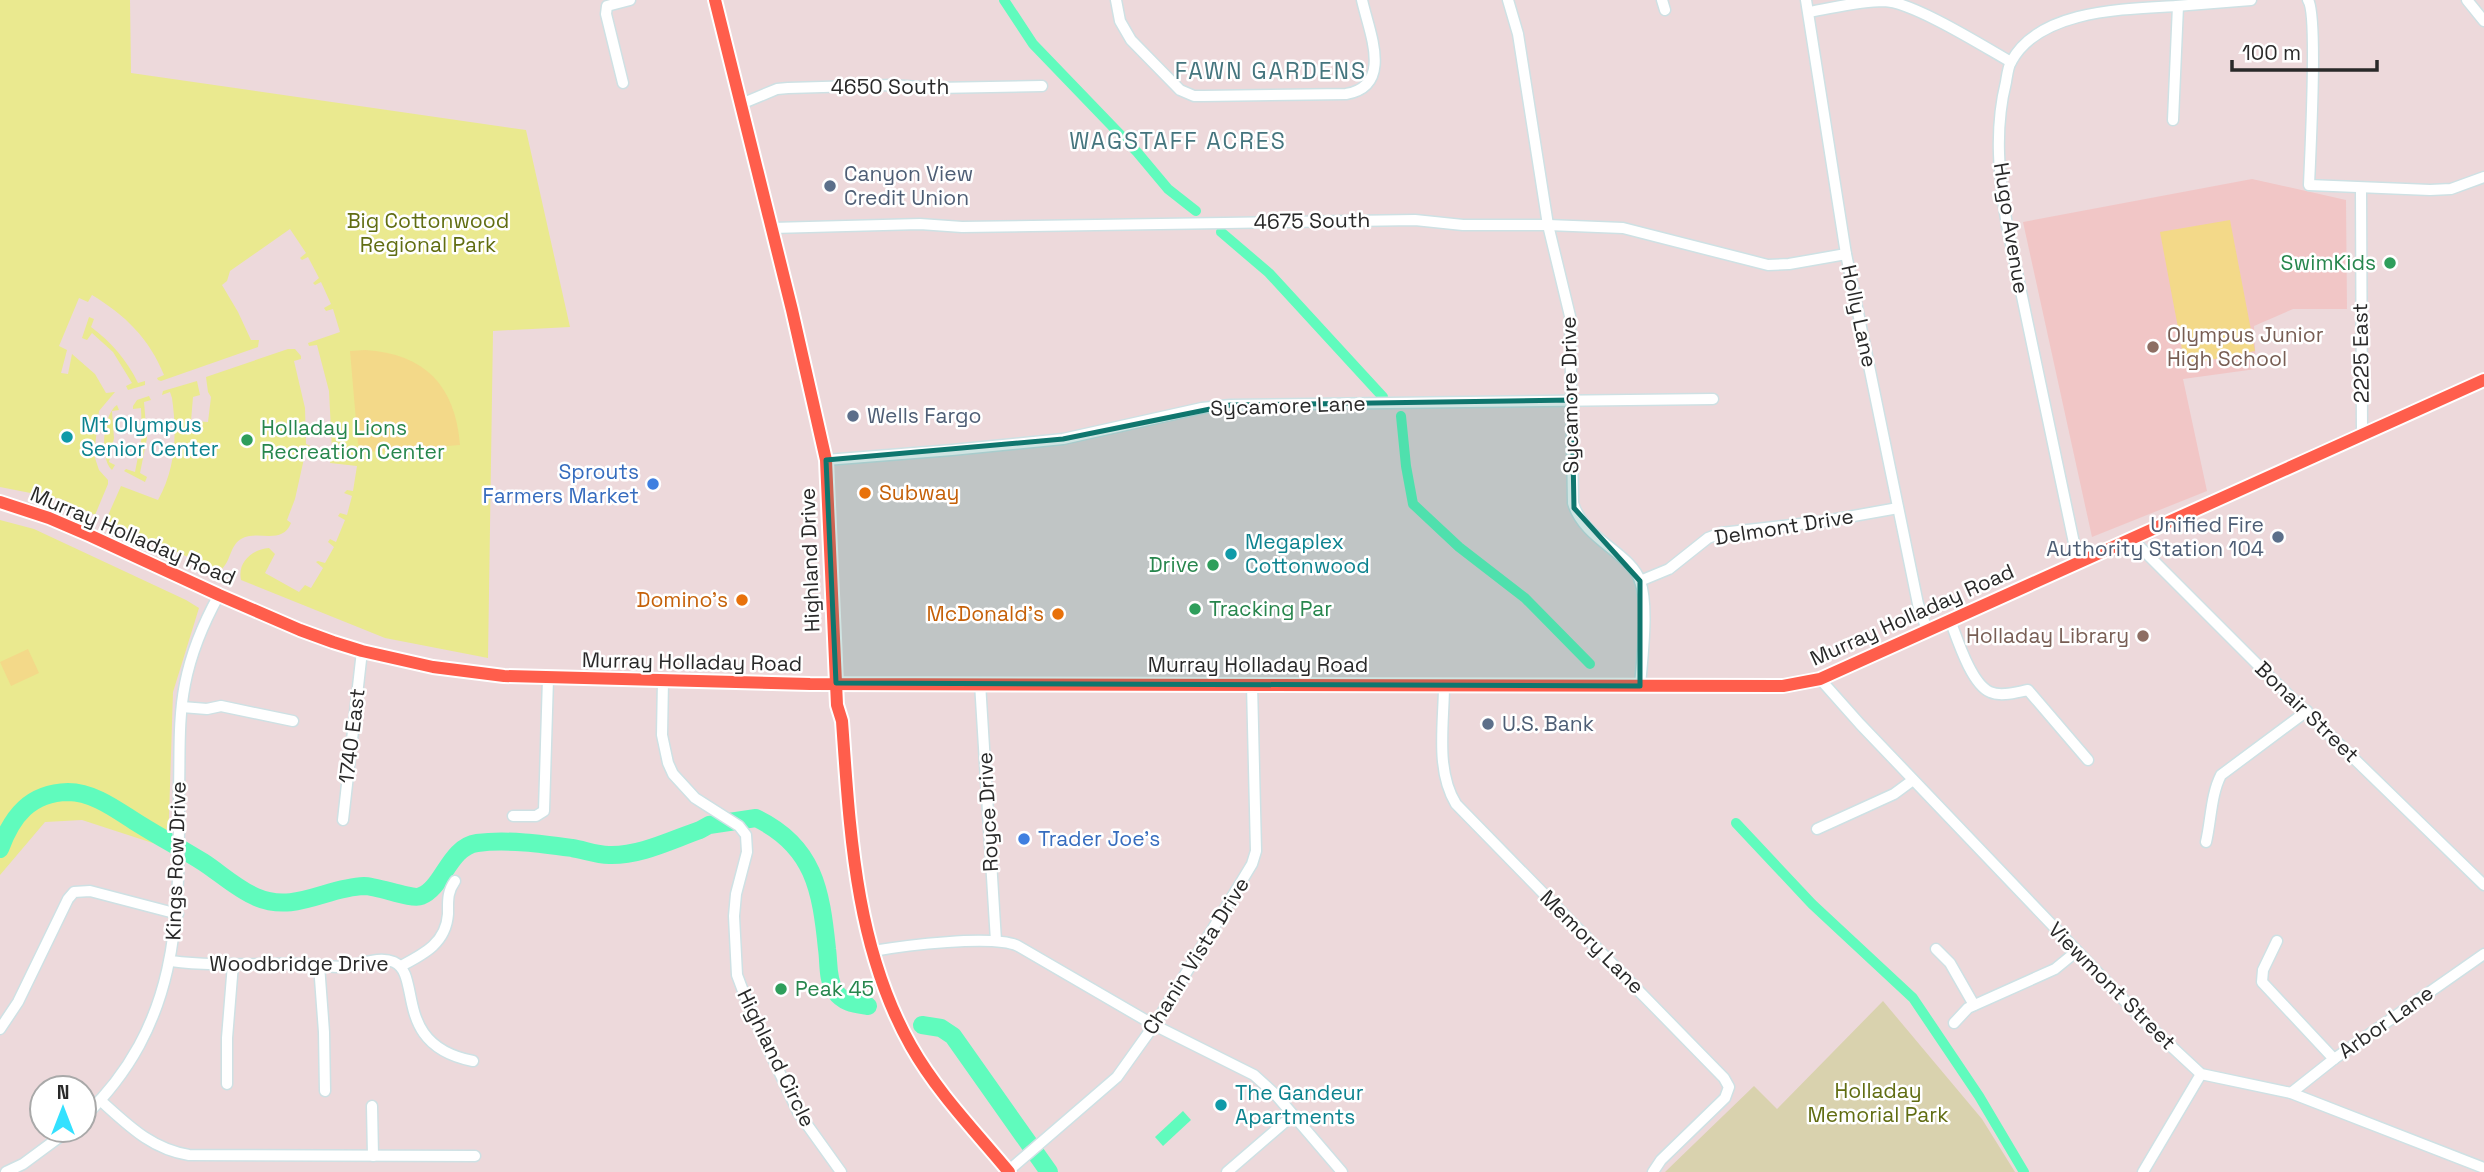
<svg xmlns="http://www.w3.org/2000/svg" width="2484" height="1172" font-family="'Space Grotesk',sans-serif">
<rect width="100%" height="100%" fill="#edd9db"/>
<polygon fill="#f1c6c6" points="2252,179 2346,200 2347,309 2293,309 2254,326 2256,369 2183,379 2207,491 2092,537 2023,222"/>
<g fill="#eae98f">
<path d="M0,0H130L131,73L526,130L570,327L493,331L488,658L385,638L241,580C237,562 253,549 269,548L275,554L265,573L299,592L305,585L311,588L323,568L316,562L318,561L325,563L334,547L328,542L330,539L336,542L345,520L338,516L340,513L347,515L352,496L344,493L347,490L353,491L357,466L330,463L331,456L323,455L324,450H332L329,391L317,345L309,346L308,343L340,332L333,309L326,311L324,308L331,304L321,282L315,285L313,283L319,278L308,257L302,260L300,258L306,253L290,229L230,271L227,281L222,285L238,312L251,340H259L258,347L161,381L158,380L157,378L164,375C149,338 125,315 92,295L88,302L79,298L59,346L67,350L61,373L68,374L72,354L95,374L106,393L115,392L99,411L94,455L99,470L108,480V484L95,515L61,499L0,487Z"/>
<path d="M89,317L94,319L91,327C111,342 127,360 138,383L145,381V385L128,390L126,386L132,383L113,352L92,333L87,340L82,338Z"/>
<path d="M288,349H295L301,356V359L294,361L305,408L306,444L313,447L312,454H305L295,499L287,520L291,523C282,546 257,529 241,539C229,546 231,564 219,571L106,520L121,486L158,500C176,468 177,433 172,398L170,392L162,395L163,391L197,381L200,395L193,397L191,421L208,422L211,397L208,392L206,377Z"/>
<polygon points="149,396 151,400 144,402 147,438 140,473 147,477 145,482 124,471 126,469 135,472 142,436 141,408 133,409 133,406 137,400"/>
<path d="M117,405L119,410L112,411L114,438L109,462L115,465L112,470C99,458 103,414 117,405Z"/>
<polygon points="0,520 34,529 186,600 199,608 173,692 168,848 82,820 45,822 0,875"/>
</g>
<polygon fill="#d9d2ae" points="1883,1001 1982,1119 2015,1172 1665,1172 1754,1086 1777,1109"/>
<g fill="#f3d989">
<polygon points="2230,220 2255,351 2185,365 2160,232"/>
<path d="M365,350C425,354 455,385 460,445L368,452L358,444L350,351Z"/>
<polygon points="28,649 39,673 11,686 0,662"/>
</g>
<polygon fill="#60fbbd" points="1183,1111 1191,1120 1163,1146 1155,1137"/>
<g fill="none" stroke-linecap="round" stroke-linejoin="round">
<g stroke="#60fbbd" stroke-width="10">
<polyline points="1004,0 1033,44 1137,152 1168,189 1196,211"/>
<polyline points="1221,232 1269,273 1383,397"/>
<polyline points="1401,416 1406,466 1413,504 1459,547 1525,598 1590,664"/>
<polyline points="1736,823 1812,904 1913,998 1979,1096 2024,1172"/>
</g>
<g stroke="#60fbbd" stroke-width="18">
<path d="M0,849C12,816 30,793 68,792C94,792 118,811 139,824C160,837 182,849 203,862C220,873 237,889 256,897C294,914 327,887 364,886C378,886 412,900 421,896C443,888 449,847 477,843C507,839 543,844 572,848C584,850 597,855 609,855C640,856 671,840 700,830L709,825L756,818C814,846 821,890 827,949C829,962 827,980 835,991C843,1003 855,1004 868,1006"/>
<polyline points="922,1025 941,1028 953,1036 1049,1172"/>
</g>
<defs>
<g id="minor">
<path d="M1116,0L1120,21L1131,40L1180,90L1194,96H1203L1346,94C1394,86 1369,32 1362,0"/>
<path d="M1508,0L1518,34L1548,225L1570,316L1573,503C1584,540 1631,553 1640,581C1649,606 1642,659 1640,686"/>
<polyline points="1662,0 1665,10"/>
<polyline points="1806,0 1846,254 1918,604 1927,630"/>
<path d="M2308,0C2318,14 2310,158 2309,185L2430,190L2451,189L2484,177"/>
<polyline points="2467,0 2484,21"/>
<path d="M1809,12C1833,8 1859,1 1884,1C1913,2 1983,46 2011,62"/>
<polyline points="623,83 606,14 607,6 630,0"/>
<polyline points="741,104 777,89 788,88 891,85 935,88 1042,86"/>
<polyline points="2173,120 2178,6"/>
<polyline points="2361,188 2362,434"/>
<polyline points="772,228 920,224 962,227 1415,220 1463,225 1548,225 1623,228 1768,265 1789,264 1846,254"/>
<polyline points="826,460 952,450 1063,439 1202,408 1230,405 1713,399"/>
<polyline points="2131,538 2267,674 2484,885"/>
<path d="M2078,562L2007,225C1999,177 1994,130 2006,82C2007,76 2008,67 2011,62C2039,9 2126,9 2176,6C2201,4 2226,2 2251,0"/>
<polyline points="1640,581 1669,569 1708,538 1721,533 1825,521 1898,508"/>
<path d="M1950,620C1957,638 1971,684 1990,692C2001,697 2017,692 2028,690L2088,760"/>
<polyline points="1820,679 1860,724 2077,951 2145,1022 2201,1074 2291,1093 2484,1168"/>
<polyline points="663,680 662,735 668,763 673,774 695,798 739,826 746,835 747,852 736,894 734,916 737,975 749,1007 798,1112 841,1172"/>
<polyline points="980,683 996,941"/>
<path d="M1444,685C1444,723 1435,770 1456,804L1724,1078L1729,1087L1725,1098L1661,1160L1653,1172"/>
<polyline points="182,707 207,709 221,706 293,721"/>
<polyline points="513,816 536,816 544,811 548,678"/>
<polyline points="343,820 362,651"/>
<polyline points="1817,829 1894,794 1913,780"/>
<path d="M2206,842C2211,821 2211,794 2221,775L2307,711"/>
<polyline points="2277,941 2263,970 2262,982 2334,1059"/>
<polyline points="1936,949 1950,963 1974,1005"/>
<path d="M873,951C902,946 993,934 1018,946L1154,1025L1254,1075L1276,1095L1342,1172"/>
<path d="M171,961C215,967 259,963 304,964C316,964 329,967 341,967C358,966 378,955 394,962C423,975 391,1045 473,1061"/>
<polyline points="319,965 324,1032 325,1091"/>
<path d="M401,966C424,954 446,943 448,914C448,901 447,892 455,881"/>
<polyline points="1954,1023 1968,1008 2055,969 2077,951"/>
<polyline points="0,1029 18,1002 68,899 74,892 90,891 178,914"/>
<polyline points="227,1084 227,1038 233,964"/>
<polyline points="2291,1093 2334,1059 2484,954"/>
<path d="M100,1100C128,1125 151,1149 189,1155L475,1156"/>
<polyline points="372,1106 373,1156"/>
<path d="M84,1117C182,1022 179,916 179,790C180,755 178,719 185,684C191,653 204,622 219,595"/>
<polyline points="1008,1171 1117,1077 1157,1021 1252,864 1256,851 1252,684"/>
<polyline points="6,1172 23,1164 69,1130"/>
<polyline points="1227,1172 1292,1116"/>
<polyline points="2143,1172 2201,1074"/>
</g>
<g id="major">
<path d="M715,0L792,310L826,460L837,705L842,721C850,832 855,947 911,1046C937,1092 975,1131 1009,1172"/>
<polyline points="0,502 49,518 91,536 219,595 300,630 333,642 362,651 433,667 504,676 810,684 1783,686 1820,679 2484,380"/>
</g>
</defs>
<use href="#minor" stroke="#cee1e4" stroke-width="13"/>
<use href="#major" stroke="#fff" stroke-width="16"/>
<use href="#minor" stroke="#fff" stroke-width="10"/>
<use href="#major" stroke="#ff5e4c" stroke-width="12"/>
</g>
<path fill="#0f766e" fill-opacity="0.2" stroke="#0f766e" stroke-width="5" stroke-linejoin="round" d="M1572,400L1574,508L1640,581V686L836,683L826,460L1063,439L1230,405Z"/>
<g fill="#5c6f8a" stroke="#fff" stroke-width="2.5">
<circle cx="830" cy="186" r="7"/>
<circle cx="853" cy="416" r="7"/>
<circle cx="2278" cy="537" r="7"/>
<circle cx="1488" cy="724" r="7"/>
</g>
<g fill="#2e9e5b" stroke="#fff" stroke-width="2.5">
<circle cx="2390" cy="263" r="7"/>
<circle cx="247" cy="440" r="7"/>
<circle cx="1213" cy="565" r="7"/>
<circle cx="1195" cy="609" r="7"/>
<circle cx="781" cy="989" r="7"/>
</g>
<g fill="#8d6e63" stroke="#fff" stroke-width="2.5">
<circle cx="2153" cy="347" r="7"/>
<circle cx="2143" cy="636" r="7"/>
</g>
<g fill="#0f9aa8" stroke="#fff" stroke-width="2.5">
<circle cx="67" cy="437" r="7"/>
<circle cx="1231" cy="554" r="7"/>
<circle cx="1221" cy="1105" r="7"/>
</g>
<g fill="#3f7fe0" stroke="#fff" stroke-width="2.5">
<circle cx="653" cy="484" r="7"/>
<circle cx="1024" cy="839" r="7"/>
</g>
<g fill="#e8710a" stroke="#fff" stroke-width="2.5">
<circle cx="865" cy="493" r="7"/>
<circle cx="742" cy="600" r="7"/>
<circle cx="1058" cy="614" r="7"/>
</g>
<g text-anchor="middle" stroke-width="5" stroke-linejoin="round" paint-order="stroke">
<g font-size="21" fill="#292929" stroke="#fff">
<text x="890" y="94">4650 South</text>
<text transform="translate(1312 221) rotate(-1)" y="7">4675 South</text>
<text transform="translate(2011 228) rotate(81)" y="7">Hugo Avenue</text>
<text transform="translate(1859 316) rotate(78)" y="7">Holly Lane</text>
<text transform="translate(2361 353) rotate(-91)" y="7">2225 East</text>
<text transform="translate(1570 395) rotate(-91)" y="7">Sycamore Drive</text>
<text transform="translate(1288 406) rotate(-2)" y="7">Sycamore Lane</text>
<text transform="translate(1784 527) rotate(-9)" y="7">Delmont Drive</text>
<text transform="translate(133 536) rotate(23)" y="7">Murray Holladay Road</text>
<text transform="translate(810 560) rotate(-92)" y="7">Highland Drive</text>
<text transform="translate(1912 615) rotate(-24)" y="7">Murray Holladay Road</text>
<text transform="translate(692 662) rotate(1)" y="7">Murray Holladay Road</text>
<text x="1258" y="672">Murray Holladay Road</text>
<text transform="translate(2307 712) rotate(44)" y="7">Bonair Street</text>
<text transform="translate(352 736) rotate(-83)" y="7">1740 East</text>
<text transform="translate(988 812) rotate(-93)" y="7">Royce Drive</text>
<text transform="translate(176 861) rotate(-88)" y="7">Kings Row Drive</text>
<text transform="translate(1592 942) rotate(45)" y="7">Memory Lane</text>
<text transform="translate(1196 956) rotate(-58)" y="7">Chanin Vista Drive</text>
<text x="299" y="971">Woodbridge Drive</text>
<text transform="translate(2112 986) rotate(45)" y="7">Viewmont Street</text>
<text transform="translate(2386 1022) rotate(-35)" y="7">Arbor Lane</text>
<text transform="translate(776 1058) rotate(64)" y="7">Highland Circle</text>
</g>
<g font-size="21" fill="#4e5e75" stroke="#fff" text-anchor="start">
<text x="844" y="181">Canyon View<tspan x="844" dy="24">Credit Union</tspan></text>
<text x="867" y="423">Wells Fargo</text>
<text x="2264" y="532" text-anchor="end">Unified Fire<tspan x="2264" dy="24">Authority Station 104</tspan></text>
<text x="1502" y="731">U.S. Bank</text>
</g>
<g font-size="21" fill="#616d12" stroke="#fff">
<text x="428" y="228">Big Cottonwood<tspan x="428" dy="24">Regional Park</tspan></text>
<text x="1878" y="1098">Holladay<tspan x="1878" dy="24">Memorial Park</tspan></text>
</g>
<g font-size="21" fill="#27864d" stroke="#fff" text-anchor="start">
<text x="2376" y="270" text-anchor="end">SwimKids</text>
<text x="261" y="435">Holladay Lions<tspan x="261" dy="24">Recreation Center</tspan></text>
<text x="1199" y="572" text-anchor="end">Drive</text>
<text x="1209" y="616">Tracking Par</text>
<text x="795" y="996">Peak 45</text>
</g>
<g font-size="21" fill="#785e54" stroke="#fff" text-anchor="start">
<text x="2167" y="342">Olympus Junior<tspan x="2167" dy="24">High School</tspan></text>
<text x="2129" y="643" text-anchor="end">Holladay Library</text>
</g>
<g font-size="21" fill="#0d838f" stroke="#fff" text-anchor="start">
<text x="81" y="432">Mt Olympus<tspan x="81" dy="24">Senior Center</tspan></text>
<text x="1245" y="549">Megaplex<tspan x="1245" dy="24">Cottonwood</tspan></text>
<text x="1235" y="1100">The Gandeur<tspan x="1235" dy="24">Apartments</tspan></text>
</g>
<g font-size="21" fill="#366cbe" stroke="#fff" text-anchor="end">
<text x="639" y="479">Sprouts<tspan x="639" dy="24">Farmers Market</tspan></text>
<text x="1038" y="846" text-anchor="start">Trader Joe's</text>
</g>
<g font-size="21" fill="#c56008" stroke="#fff" text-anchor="end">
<text x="879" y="500" text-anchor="start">Subway</text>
<text x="728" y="607">Domino's</text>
<text x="1044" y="621">McDonald's</text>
</g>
<g font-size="23" letter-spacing="2" fill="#45757e" stroke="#fff">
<text x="1271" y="79">FAWN GARDENS</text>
<text x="1178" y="149">WAGSTAFF ACRES</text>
</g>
</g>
<g transform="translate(63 1109)"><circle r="33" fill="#ffffff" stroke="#a9a9a9" stroke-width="2"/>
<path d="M0-5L12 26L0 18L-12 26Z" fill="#34e1ff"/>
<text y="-10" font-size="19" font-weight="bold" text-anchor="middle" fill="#292929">N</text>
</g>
<path d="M2232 60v10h145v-10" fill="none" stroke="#292929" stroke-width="3.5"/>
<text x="2242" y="60" font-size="21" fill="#292929" stroke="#ffffff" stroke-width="5" paint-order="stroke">100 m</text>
</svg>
